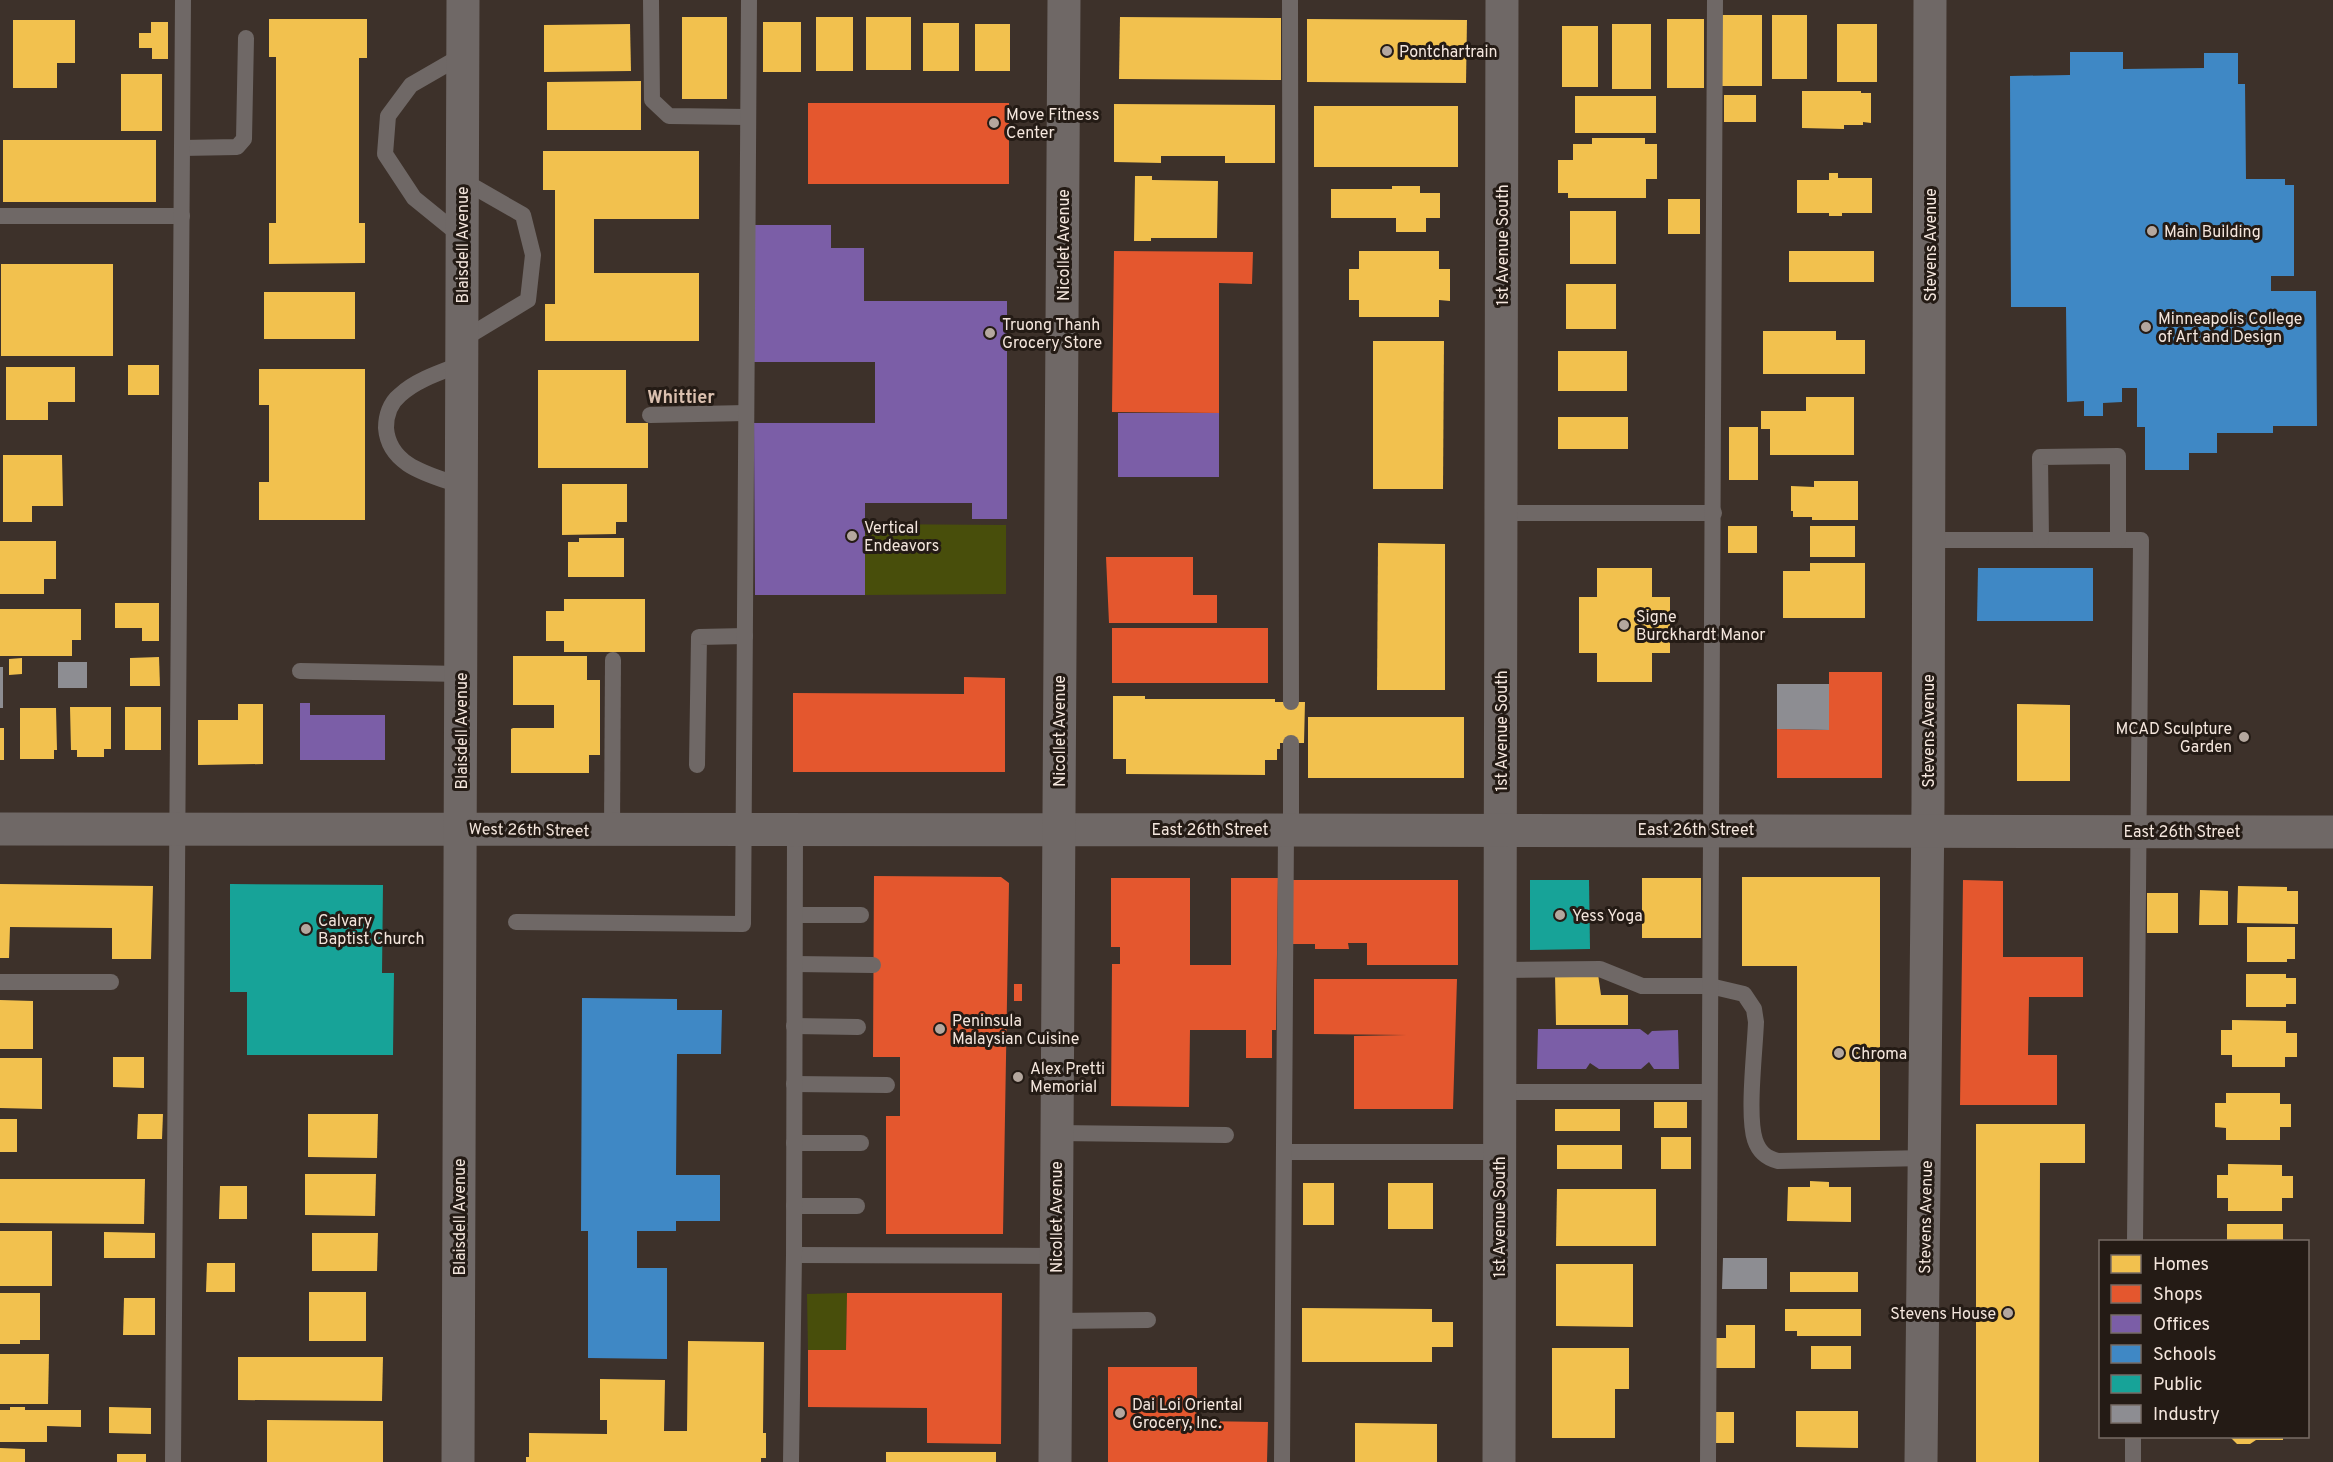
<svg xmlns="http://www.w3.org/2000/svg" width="2333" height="1462" font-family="Overpass,sans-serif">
<rect width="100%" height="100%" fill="#3d312a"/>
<g fill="#484e0b">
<polygon points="865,524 1006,525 1006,594 865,595"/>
<polygon points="847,1293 846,1350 808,1350 807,1294"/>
</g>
<g fill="#f2c14e">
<rect x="1722" y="15" width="40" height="71"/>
<rect x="1772" y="15" width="35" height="64"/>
<rect x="682" y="17" width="45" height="82"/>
<rect x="816" y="17" width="37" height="54"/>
<rect x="866" y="17" width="45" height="53"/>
<polygon points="1120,17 1281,18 1281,80 1119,79"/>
<polygon points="269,19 367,19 367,58 359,58 359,223 365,223 365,263 269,264 269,223 276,223 276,57 269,57"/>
<polygon points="1307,19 1467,20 1466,83 1307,82"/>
<rect x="1667" y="19" width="37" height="69"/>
<polygon points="13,20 75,20 75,63 57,63 57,88 13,88"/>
<polygon points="151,22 168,22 168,59 152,59 152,48 139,48 139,33 151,33"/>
<rect x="763" y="22" width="38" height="50"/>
<rect x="923" y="23" width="36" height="48"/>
<polygon points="630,24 631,71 544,72 544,25"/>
<rect x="975" y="24" width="35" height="47"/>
<rect x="1612" y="24" width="39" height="65"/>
<rect x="1837" y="24" width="40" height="58"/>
<rect x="1562" y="26" width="36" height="61"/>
<rect x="121" y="74" width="41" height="57"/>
<polygon points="641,81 641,130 547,130 547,82"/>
<polygon points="1802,91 1861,91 1861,93 1871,93 1871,123 1863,122 1863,125 1844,125 1844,129 1802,128"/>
<rect x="1724" y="95" width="32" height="27"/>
<rect x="1575" y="96" width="81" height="37"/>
<polygon points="1114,104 1275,105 1275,163 1225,163 1225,156 1161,156 1161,163 1114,162"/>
<rect x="1314" y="106" width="144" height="61"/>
<polygon points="1592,138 1645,138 1645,144 1657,144 1657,179 1646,179 1646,198 1568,198 1568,193 1558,193 1558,160 1573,160 1573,144 1592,144"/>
<rect x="3" y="140" width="153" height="62"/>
<polygon points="543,151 699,151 699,219 594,219 594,273 699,273 699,341 545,341 545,304 555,304 555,190 543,190"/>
<polygon points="1829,173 1838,173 1838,178 1872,178 1872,213 1842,213 1842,216 1829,216 1829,213 1797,213 1797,180 1829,180"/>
<polygon points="1135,176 1152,176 1152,180 1218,181 1217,238 1151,238 1151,241 1134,241"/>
<polygon points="1392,186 1420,186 1420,193 1440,193 1440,218 1426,218 1426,232 1396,232 1396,218 1331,218 1331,189 1392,189"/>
<rect x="1668" y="199" width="32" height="35"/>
<rect x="1570" y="211" width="46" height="53"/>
<polygon points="1359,251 1439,251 1439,269 1450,269 1450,301 1439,300 1439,317 1359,317 1359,300 1349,300 1349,269 1359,269"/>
<rect x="1789" y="251" width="85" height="31"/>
<rect x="1" y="264" width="112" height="92"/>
<rect x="1566" y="284" width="50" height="45"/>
<rect x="264" y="292" width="91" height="47"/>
<polygon points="1763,331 1836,331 1836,340 1865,340 1865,374 1763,374"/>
<polygon points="1373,341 1444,341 1443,489 1373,489"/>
<rect x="1558" y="351" width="69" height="40"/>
<rect x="128" y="365" width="31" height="30"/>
<polygon points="6,367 75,367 75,402 48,402 48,420 6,420"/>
<polygon points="259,369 365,369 365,520 259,520 259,482 269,482 269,405 259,405"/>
<polygon points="538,370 626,370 626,423 648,423 648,468 538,468"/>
<polygon points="1806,397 1854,397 1854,455 1770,455 1770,429 1761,429 1761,411 1806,411"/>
<rect x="1558" y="417" width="70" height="32"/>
<rect x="1729" y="427" width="29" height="53"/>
<polygon points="3,455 62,455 63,506 32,506 32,522 3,522"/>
<polygon points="1814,481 1858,481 1858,520 1812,520 1812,517 1793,517 1793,511 1791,511 1791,486 1814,487"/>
<polygon points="562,484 627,484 627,522 616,522 616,534 562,535"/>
<rect x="1728" y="526" width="29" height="27"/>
<rect x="1810" y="526" width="45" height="31"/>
<polygon points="579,538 624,538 624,577 568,577 568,542 579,542"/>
<polygon points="0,541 56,541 56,579 44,579 44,594 0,594"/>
<polygon points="1378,543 1445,544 1445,690 1377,690"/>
<polygon points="1810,563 1865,563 1865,618 1783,618 1783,571 1810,571"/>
<polygon points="1597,568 1652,568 1652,597 1670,597 1670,653 1652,653 1652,682 1597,682 1597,653 1579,653 1579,597 1597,597"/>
<polygon points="564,599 645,599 645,652 564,652 564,641 546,641 546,611 564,611"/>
<polygon points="115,603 159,603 159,641 142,641 142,628 115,628"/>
<polygon points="0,609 81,609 81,640 72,640 72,656 0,656"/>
<polygon points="513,656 587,656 587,680 600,680 600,755 589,755 589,773 511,773 511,729 513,728 554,728 554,705 513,705"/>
<polygon points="159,657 160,686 130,686 130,658"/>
<polygon points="22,658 22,674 9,675 9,659"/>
<polygon points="1113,696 1145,696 1145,699 1275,699 1275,702 1305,702 1304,743 1280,743 1280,749 1277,749 1277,760 1265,760 1265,775 1126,774 1126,759 1113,759"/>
<polygon points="238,704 263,704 263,764 198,765 198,720 238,720"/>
<polygon points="2017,704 2070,705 2070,781 2017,781"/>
<polygon points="70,707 111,707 111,749 104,749 104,757 77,757 77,750 71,750"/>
<rect x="125" y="707" width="36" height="43"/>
<polygon points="20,708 56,708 57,750 54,750 54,759 20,759"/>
<rect x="1308" y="717" width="156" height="61"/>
<rect x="0" y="728" width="4" height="32"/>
<polygon points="1742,877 1880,877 1880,1140 1797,1140 1797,966 1742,966"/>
<rect x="1642" y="878" width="59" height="60"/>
<polygon points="0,884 153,886 151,959 112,959 112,928 10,927 9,958 0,958"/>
<polygon points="2238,886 2287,887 2287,891 2298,891 2298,924 2237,923"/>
<polygon points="2200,890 2228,891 2228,925 2199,925"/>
<rect x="2147" y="893" width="31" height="40"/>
<polygon points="2247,927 2295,927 2295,959 2287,959 2287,962 2247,962"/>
<polygon points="1555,974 1598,974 1601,995 1628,995 1628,1025 1556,1025"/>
<polygon points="2246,974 2286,974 2286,978 2296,978 2296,1004 2286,1004 2286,1007 2246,1007"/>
<polygon points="0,1000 33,1001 33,1049 0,1049"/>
<polygon points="2232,1020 2286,1021 2286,1033 2297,1033 2297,1057 2285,1057 2285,1067 2232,1067 2232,1055 2221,1055 2221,1030 2232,1030"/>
<polygon points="113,1057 144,1057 144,1088 113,1087"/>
<polygon points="0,1058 42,1058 42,1109 0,1108"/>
<polygon points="2226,1093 2280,1093 2280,1104 2291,1104 2291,1127 2280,1127 2280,1140 2226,1140 2226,1128 2215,1127 2215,1103 2226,1103"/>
<rect x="1654" y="1102" width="33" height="26"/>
<rect x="1555" y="1109" width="65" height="22"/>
<polygon points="138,1114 163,1114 162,1139 137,1139"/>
<polygon points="308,1114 378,1114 377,1158 308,1157"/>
<rect x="0" y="1119" width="17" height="33"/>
<polygon points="1976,1124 2085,1124 2085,1163 2040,1163 2039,1462 1976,1462"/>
<rect x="1661" y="1137" width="30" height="32"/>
<rect x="1557" y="1145" width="65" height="24"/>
<polygon points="2228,1164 2282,1165 2282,1176 2293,1176 2293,1198 2282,1198 2282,1211 2228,1211 2228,1198 2217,1198 2217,1175 2228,1175"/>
<polygon points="305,1174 376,1174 375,1216 305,1215"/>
<polygon points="0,1179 145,1179 144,1224 0,1223"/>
<polygon points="1810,1181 1829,1182 1829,1187 1851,1187 1851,1222 1787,1221 1788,1187 1810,1187"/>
<rect x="1303" y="1183" width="31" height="42"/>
<rect x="1388" y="1183" width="45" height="46"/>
<polygon points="220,1186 247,1186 247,1219 219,1219"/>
<polygon points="1557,1189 1656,1189 1656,1246 1556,1246"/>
<rect x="2227" y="1224" width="56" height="18"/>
<rect x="0" y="1231" width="52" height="55"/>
<polygon points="104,1232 155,1233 155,1258 104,1258"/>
<polygon points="312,1233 378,1233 377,1271 312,1271"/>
<polygon points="207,1263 235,1263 235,1292 206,1292"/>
<polygon points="1556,1264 1633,1264 1633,1327 1556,1326"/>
<rect x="1790" y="1272" width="68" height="20"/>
<rect x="309" y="1292" width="57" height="49"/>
<polygon points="0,1293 40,1293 40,1340 20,1340 20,1344 0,1344"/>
<polygon points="124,1298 155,1298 155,1335 123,1335"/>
<polygon points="1302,1308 1432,1309 1432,1322 1453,1322 1453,1347 1432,1347 1432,1362 1302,1362"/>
<polygon points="1785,1309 1861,1309 1861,1336 1797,1336 1797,1331 1785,1331"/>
<polygon points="1726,1325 1755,1325 1755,1368 1715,1368 1715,1338 1726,1338"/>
<polygon points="688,1341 764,1342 763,1433 766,1433 766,1458 761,1458 761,1462 526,1462 526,1457 529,1457 529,1433 607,1434 607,1420 600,1420 600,1379 665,1380 664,1431 687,1431"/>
<rect x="1811" y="1346" width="40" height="23"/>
<polygon points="1552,1348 1629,1348 1629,1389 1615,1389 1615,1438 1552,1438"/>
<polygon points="0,1354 49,1354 48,1404 0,1404"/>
<polygon points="238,1357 383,1357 382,1401 238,1400"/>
<polygon points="10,1407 25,1407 25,1410 81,1410 81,1427 47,1426 47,1442 0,1442 0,1410 10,1410"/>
<polygon points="109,1407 151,1408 151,1434 109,1433"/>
<polygon points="1796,1411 1858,1411 1858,1448 1796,1447"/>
<rect x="1716" y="1412" width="18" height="31"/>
<polygon points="267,1420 383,1421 383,1462 267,1462"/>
<polygon points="1355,1423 1437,1424 1437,1462 1355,1462"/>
<polygon points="2229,1436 2283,1436 2283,1440 2256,1440 2250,1444 2237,1444"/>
<polygon points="0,1448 25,1449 25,1462 0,1462"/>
<rect x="886" y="1452" width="110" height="10"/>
<rect x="117" y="1454" width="29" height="8"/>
</g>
<g fill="#e4572e">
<rect x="808" y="103" width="201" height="81"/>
<polygon points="1114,251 1253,252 1252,284 1219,283 1219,413 1112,412"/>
<polygon points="1106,557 1193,557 1193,595 1217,595 1217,623 1109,623"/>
<rect x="1112" y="628" width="156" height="55"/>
<polygon points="1829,672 1882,672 1882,778 1777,778 1777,729 1829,730"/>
<polygon points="964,677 1005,678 1005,772 793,772 793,693 964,694"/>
<polygon points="874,876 1001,877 1009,883 1003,1234 886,1234 886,1116 900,1116 900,1057 873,1057"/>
<polygon points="1111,878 1190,878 1190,965 1231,965 1231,878 1278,878 1276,1030 1272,1030 1272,1058 1246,1058 1246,1030 1190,1030 1189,1107 1111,1106 1112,964 1120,964 1120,947 1111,947"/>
<polygon points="1291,880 1458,880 1458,965 1367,965 1367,943 1348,943 1349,949 1315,949 1315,944 1291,944"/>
<polygon points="1963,880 2003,881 2003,957 2083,957 2083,997 2029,997 2028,1055 2057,1055 2057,1105 1960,1105"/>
<polygon points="1314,979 1457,979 1453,1109 1354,1109 1354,1036 1406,1035 1314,1034"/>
<rect x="1014" y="984" width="8" height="17"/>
<polygon points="847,1293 1002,1293 1001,1444 927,1443 927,1408 808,1407 808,1350 846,1350"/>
<polygon points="1108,1367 1197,1367 1197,1421 1268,1422 1267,1462 1108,1462"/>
</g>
<g fill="#7b5ea7">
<polygon points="754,225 831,225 831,248 864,248 864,301 1007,301 1007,519 972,519 972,503 865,503 865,595 755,595 754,423 875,423 875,362 754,362"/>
<rect x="1118" y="413" width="101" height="64"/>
<polygon points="300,703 310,703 310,715 385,715 385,760 300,760"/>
<polygon points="1538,1029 1640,1029 1648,1035 1652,1031 1678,1030 1679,1069 1654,1069 1649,1062 1641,1069 1599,1069 1590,1063 1586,1069 1537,1069"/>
</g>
<g fill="#3f88c5">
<polygon points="2070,52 2123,52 2123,69 2204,68 2204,53 2238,53 2238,84 2245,84 2246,179 2285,179 2285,185 2294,185 2294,276 2271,276 2271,291 2316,291 2317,426 2273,426 2273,433 2217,433 2217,453 2189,453 2189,470 2145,470 2145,427 2137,427 2137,388 2122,388 2122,402 2103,403 2103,416 2084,416 2084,401 2067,402 2066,307 2011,307 2010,76 2070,75"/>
<polygon points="1978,568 2093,568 2093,621 1977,621"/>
<polygon points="582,998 677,999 677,1010 722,1010 721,1054 677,1054 676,1175 720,1175 720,1221 676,1221 676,1231 637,1231 637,1268 667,1268 667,1359 588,1358 588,1231 581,1231"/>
</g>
<g fill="#17a398">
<polygon points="1530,880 1589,880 1590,949 1530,950"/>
<polygon points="230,884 383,885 382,973 394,973 393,1055 247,1055 247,992 230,992"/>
</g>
<g fill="#8d8d92">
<rect x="58" y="662" width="29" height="26"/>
<rect x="0" y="667" width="3" height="41"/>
<polygon points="1777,684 1829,684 1829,730 1777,729"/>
<polygon points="1723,1258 1767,1258 1767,1289 1722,1289"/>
</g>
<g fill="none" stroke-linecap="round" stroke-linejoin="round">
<g stroke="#6f6866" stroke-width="16">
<polyline points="651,0 652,100 669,116 748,117"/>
<polyline points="1290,0 1291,702"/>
<polyline points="182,148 237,147 244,139 246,38"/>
<polyline points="0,216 182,216"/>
<polyline points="462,237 414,198 385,154 388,116 411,85 463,55"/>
<polyline points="462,340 528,300 533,255 523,215 462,180"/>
<path d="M462,364C441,372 416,380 400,395C390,403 386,416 386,428C389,467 431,475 462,486"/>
<polyline points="650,415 746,413"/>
<polyline points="1502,513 1714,513"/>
<polyline points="1929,540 2141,540 2135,1242"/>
<polyline points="2041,540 2040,457 2118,456 2118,540"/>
<polyline points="300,671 462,674"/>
<polyline points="697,765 699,637 745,636"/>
<polyline points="1291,829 1291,743"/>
<polyline points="612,830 613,660"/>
<polyline points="795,915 861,915"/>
<polyline points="516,922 743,924 749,0"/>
<polyline points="795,964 873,965"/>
<path d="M1500,970L1600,969L1642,986H1710L1744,994L1754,1009L1756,1022C1755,1050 1747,1116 1755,1140C1759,1152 1766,1158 1778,1161L1926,1158"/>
<polyline points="0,982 111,982"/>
<polyline points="794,1026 858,1027"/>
<polyline points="794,1084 887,1085"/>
<polyline points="1500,1092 1709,1092"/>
<polyline points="1057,1133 1226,1135"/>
<polyline points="794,1143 861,1143"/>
<polyline points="1284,1152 1499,1152"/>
<polyline points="794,1206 857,1206"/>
<polyline points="794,1255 1056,1256"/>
<polyline points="1056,1321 1148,1320"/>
<polyline points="173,1462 183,0"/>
<polyline points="791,1462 794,1255 795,830"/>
<polyline points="1282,1462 1286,829"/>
<polyline points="1708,1462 1715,0"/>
<polyline points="2133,1462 2133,1436"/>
</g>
<g stroke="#6f6866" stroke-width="33">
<polyline points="1499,1462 1502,0"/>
<polyline points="1921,1462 1928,804 1930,0"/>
</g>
<g stroke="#6f6866" stroke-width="33">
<path d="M0,829C778,829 1555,830 2333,832"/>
<polyline points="458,1462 463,0"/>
<polyline points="1055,1462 1064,0"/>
</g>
</g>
<g fill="#b4a79e" stroke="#241b15" stroke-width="2">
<circle cx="1387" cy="51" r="6"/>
<circle cx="994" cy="123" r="6"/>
<circle cx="2152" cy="231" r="6"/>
<circle cx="2146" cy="327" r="6"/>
<circle cx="990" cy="333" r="6"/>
<circle cx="852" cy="536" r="6"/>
<circle cx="1624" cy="625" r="6"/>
<circle cx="2244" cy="737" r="6"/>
<circle cx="1560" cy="915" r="6"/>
<circle cx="306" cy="929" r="6"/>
<circle cx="940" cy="1029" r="6"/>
<circle cx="1839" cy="1053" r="6"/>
<circle cx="1018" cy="1077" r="6"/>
<circle cx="2008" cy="1313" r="6"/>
<circle cx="1120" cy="1413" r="6"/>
</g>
<g text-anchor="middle" stroke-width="6" stroke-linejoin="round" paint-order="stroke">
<g font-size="16" fill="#f4e6dd" stroke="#241b15" text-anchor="start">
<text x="1399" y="57">Pontchartrain</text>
<text x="1006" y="120">Move Fitness<tspan x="1006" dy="18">Center</tspan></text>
<text x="2164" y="237">Main Building</text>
<text x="2158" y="324">Minneapolis College<tspan x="2158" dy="18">of Art and Design</tspan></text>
<text x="1002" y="330">Truong Thanh<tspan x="1002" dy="18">Grocery Store</tspan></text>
<text x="864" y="533">Vertical<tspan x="864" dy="18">Endeavors</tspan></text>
<text x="1636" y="622">Signe<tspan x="1636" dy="18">Burckhardt Manor</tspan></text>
<text x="2232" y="734" text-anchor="end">MCAD Sculpture<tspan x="2232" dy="18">Garden</tspan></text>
<text x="1572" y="921">Yess Yoga</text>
<text x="318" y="926">Calvary<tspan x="318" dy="18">Baptist Church</tspan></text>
<text x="952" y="1026">Peninsula<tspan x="952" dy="18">Malaysian Cuisine</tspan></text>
<text x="1851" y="1059">Chroma</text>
<text x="1030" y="1074">Alex Pretti<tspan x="1030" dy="18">Memorial</tspan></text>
<text x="1996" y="1319" text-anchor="end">Stevens House</text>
<text x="1132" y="1410">Dai Loi Oriental<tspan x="1132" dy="18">Grocery, Inc.</tspan></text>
</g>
<g font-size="16" fill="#f4e6dd" stroke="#241b15">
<text transform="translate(462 245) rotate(-90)" y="6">Blaisdell Avenue</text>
<text transform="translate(1063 245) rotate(-90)" y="6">Nicollet Avenue</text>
<text transform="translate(1502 245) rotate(-90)" y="6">1st Avenue South</text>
<text transform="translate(1930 245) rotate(-90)" y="6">Stevens Avenue</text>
<text transform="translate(461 731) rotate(-90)" y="6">Blaisdell Avenue</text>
<text transform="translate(1059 731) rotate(-90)" y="6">Nicollet Avenue</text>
<text transform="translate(1501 731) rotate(-90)" y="6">1st Avenue South</text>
<text transform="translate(1928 731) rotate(-90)" y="6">Stevens Avenue</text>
<text transform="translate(529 829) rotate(1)" y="6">West 26th Street</text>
<text x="1210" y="835">East 26th Street</text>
<text x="1696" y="835">East 26th Street</text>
<text x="2182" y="837">East 26th Street</text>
<text transform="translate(459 1217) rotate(-90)" y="6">Blaisdell Avenue</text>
<text transform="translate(1056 1217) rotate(-90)" y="6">Nicollet Avenue</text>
<text transform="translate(1499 1217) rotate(-90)" y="6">1st Avenue South</text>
<text transform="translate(1925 1217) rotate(-89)" y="6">Stevens Avenue</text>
</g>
<g font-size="18" font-weight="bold" fill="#dbc0af" stroke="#241b15">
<text x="681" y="403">Whittier</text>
</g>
</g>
<rect x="2099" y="1240" width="210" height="198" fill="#241b15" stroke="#776c65" stroke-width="1.5"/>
<rect x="2111" y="1255" width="30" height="18" fill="#f2c14e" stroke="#776c65" stroke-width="1.5"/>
<text x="2153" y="1270" font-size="18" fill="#f4e6dd">Homes</text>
<rect x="2111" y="1285" width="30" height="18" fill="#e4572e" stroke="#776c65" stroke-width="1.5"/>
<text x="2153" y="1300" font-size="18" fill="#f4e6dd">Shops</text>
<rect x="2111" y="1315" width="30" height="18" fill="#7b5ea7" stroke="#776c65" stroke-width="1.5"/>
<text x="2153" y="1330" font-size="18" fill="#f4e6dd">Offices</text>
<rect x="2111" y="1345" width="30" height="18" fill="#3f88c5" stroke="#776c65" stroke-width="1.5"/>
<text x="2153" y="1360" font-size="18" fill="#f4e6dd">Schools</text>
<rect x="2111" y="1375" width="30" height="18" fill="#17a398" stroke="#776c65" stroke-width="1.5"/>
<text x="2153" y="1390" font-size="18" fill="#f4e6dd">Public</text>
<rect x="2111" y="1405" width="30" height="18" fill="#8d8d92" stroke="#776c65" stroke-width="1.5"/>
<text x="2153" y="1420" font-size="18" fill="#f4e6dd">Industry</text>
</svg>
